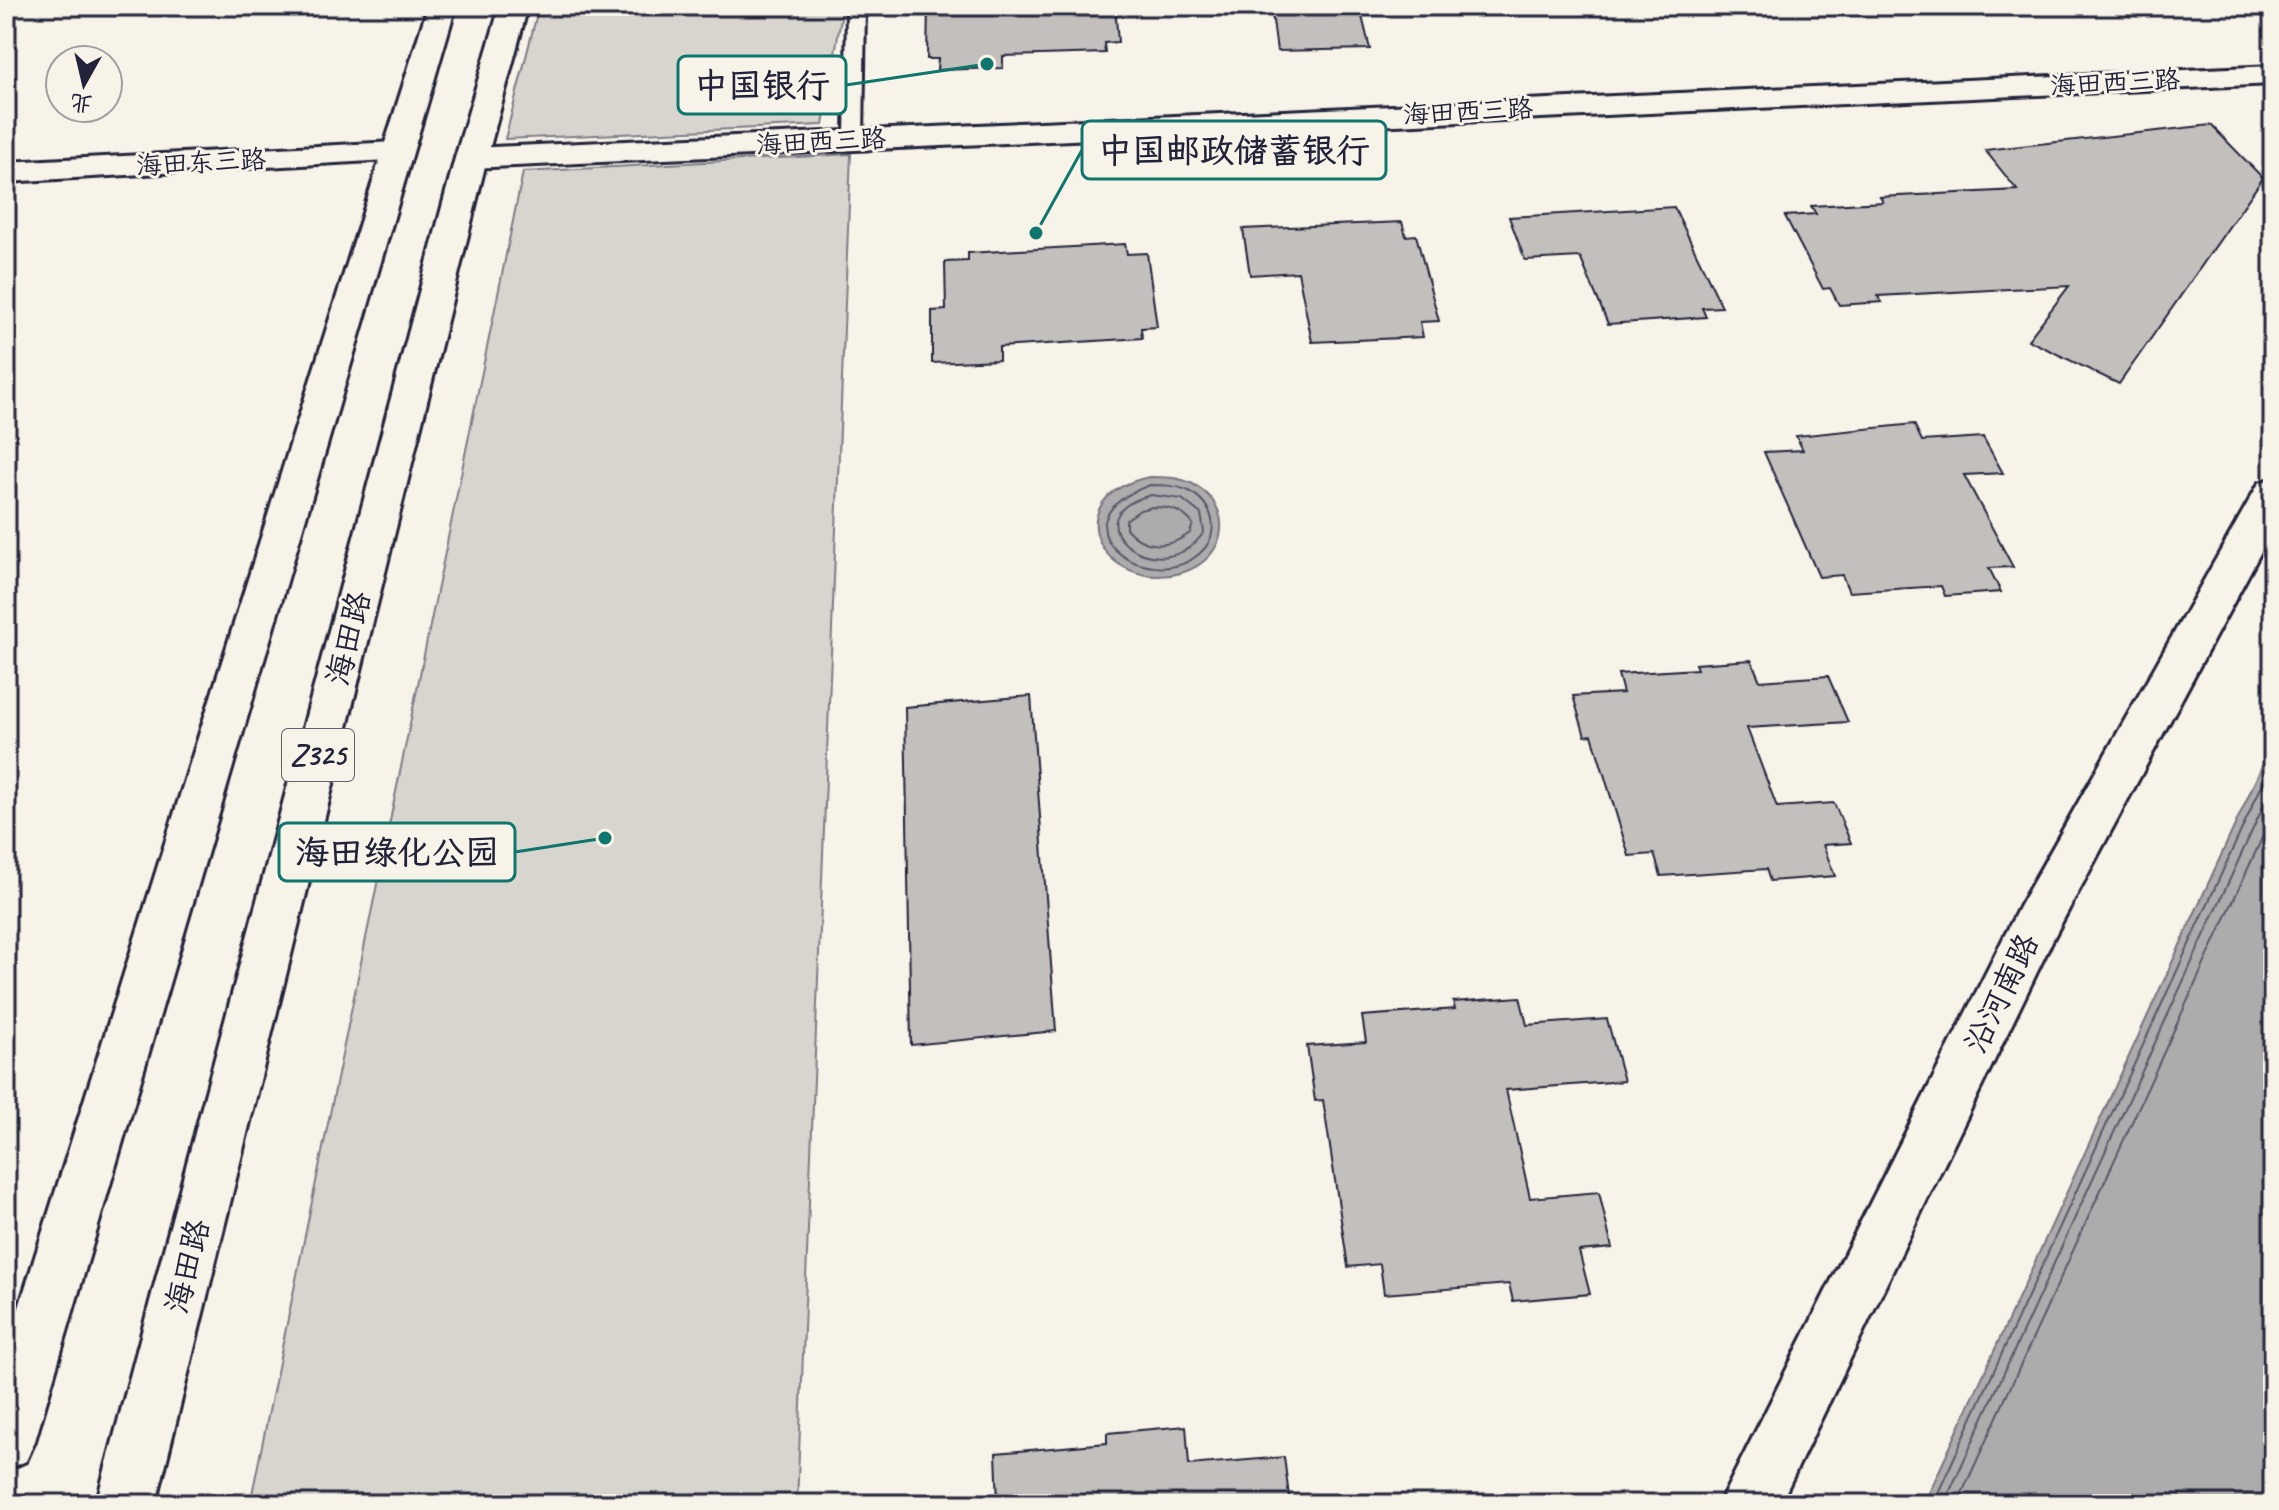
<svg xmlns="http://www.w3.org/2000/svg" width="2279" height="1510" font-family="Caveat,'LXGW WenKai TC',sans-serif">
<rect width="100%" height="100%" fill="#f7f3e8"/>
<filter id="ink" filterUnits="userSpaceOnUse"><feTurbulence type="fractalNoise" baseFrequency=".0125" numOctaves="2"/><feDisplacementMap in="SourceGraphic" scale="16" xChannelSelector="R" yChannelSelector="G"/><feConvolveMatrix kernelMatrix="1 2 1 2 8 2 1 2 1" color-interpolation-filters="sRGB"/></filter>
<g filter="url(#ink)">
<g fill="#d8d5cf" stroke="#7d7c85" stroke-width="2">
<polygon points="539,6 843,6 823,125 505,139"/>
<polygon points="851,154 797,1504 250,1504 523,172"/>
</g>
<g fill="#aeabad" stroke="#76747f" stroke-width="2">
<path d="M1149,477C1163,477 1178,477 1191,483C1236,505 1229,559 1181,573C1103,594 1052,498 1149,477Z"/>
<polygon points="2273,742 2273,1504 1924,1504"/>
</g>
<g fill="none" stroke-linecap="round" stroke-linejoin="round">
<g stroke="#5a5969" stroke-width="2">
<path d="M1150,485C1162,485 1175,485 1187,490C1213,502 1223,534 1199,554C1148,598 1045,523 1150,485Z"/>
<path d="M1151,495L1182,499L1201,514L1204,532C1161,596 1063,518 1151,495Z"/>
<path d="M1152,507C1169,507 1182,510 1193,524L1190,533C1169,549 1143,549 1126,528V520L1140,510Z"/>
<polyline points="1933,1504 2273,761"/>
<polyline points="1944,1504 2273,785"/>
<polyline points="1957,1504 2273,814"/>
</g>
</g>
<g fill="#c2bfbd" stroke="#22223b" stroke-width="2">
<polygon points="928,6 1115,6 1118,42 1104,43 1105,53 1003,56 1003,68 937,70 938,59 927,59"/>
<polygon points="1271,6 1360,8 1370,49 1277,51"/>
<polygon points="2211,125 2263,178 2119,384 2028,340 2069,286 1878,296 1882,302 1839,305 1830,288 1823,289 1785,216 1816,214 1811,206 1883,202 1880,197 2017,190 1985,150"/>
<polygon points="1674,207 1722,307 1702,308 1706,317 1608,324 1580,257 1525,260 1509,217"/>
<polygon points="1402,222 1406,236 1416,235 1439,321 1420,322 1423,337 1312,342 1298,272 1250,275 1243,229"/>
<polygon points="1125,244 1127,254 1147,253 1157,327 1141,328 1142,338 999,347 999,360 932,363 932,311 946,310 945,262 968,261 968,253"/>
<polygon points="1914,424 1922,441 1983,437 2003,473 1964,475 2013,567 1989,568 2001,592 1945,596 1941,586 1849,592 1842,575 1819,577 1764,452 1803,450 1796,436"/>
<polygon points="1751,660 1760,681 1828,676 1848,722 1747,728 1777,807 1834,803 1851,843 1823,845 1835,876 1770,881 1766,869 1661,876 1654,854 1629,856 1592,735 1585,736 1573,696 1623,693 1618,674 1697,669 1695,664"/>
<polygon points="1031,696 1056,1031 911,1045 905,707"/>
<polygon points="1520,997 1527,1025 1607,1019 1624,1081 1506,1090 1530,1198 1599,1192 1612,1248 1579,1251 1590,1294 1513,1301 1509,1284 1384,1294 1380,1264 1348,1267 1323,1100 1315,1101 1307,1046 1366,1042 1362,1016 1455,1009 1453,1002"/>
<polygon points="1186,1426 1189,1465 1284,1457 1290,1504 998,1504 996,1453 1107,1443 1107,1433"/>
</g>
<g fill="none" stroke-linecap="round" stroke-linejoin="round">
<defs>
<polygon id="lane" points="847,6 865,6 863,139 854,145 845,139"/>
<g id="street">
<polygon points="2273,66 2273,84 471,168 460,165 455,158 460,151 471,148"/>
<polygon points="395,142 406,145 411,152 406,159 6,182 6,162"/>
<polygon points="2273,478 2273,529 2053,939 1780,1504 1719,1504 2019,907 2259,483"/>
</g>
<g id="primary">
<polygon points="428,6 456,6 35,1441 26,1461 6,1470 6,1349"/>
<polygon points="500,6 528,6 487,158 156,1504 96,1504 455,158"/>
</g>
</defs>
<use href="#lane" stroke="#22223b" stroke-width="6"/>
<use href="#street" stroke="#22223b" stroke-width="6"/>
<use href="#primary" stroke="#22223b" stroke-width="6"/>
<use href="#lane" fill="#f7f3e8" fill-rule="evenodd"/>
<use href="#street" fill="#f7f3e8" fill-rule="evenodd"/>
<use href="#primary" fill="#f7f3e8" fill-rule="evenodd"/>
</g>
</g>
<g text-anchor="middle" stroke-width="6" stroke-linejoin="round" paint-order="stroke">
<g font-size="26" fill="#22223b" stroke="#f7f3e8">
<text transform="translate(2115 82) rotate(-3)" y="9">海田西三路</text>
<text transform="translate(1468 111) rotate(-3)" y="9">海田西三路</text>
<text transform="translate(821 141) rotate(-3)" y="9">海田西三路</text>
<text transform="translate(201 162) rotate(-3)" y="9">海田东三路</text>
</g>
<rect fill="#f7f3e8" stroke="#62616f" stroke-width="2" x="282" y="729" width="72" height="52" rx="6"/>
<g font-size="30" font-weight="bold" fill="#22223b">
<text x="318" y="765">Z325</text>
</g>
<g font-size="32" fill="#22223b" stroke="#f7f3e8">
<text transform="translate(348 638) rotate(-76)" y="11">海田路</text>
<text transform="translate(2001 993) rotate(-64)" y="11">沿河南路</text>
<text transform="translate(187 1266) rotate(-76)" y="11">海田路</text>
</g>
</g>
<path fill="none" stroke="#0f766e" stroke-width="3" d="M987 64L846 85M1036 233L1082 150M605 838L515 852"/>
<g fill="#0f766e" stroke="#f7f3e8" stroke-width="3">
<circle cx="987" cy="64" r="8"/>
<circle cx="1036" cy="233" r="8"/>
<circle cx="605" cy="838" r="8"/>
</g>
<g fill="#f7f3e8" stroke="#0f766e" stroke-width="3">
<rect x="678" y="56" width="168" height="58" rx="8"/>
<rect x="1082" y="121" width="304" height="58" rx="8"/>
<rect x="279" y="823" width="236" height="58" rx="8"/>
</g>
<g font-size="34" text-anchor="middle" font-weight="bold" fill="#22223b">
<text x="762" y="97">中国银行</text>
<text x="1234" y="162">中国邮政储蓄银行</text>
<text x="397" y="864">海田绿化公园</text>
</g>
<rect width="2279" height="1510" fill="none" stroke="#f7f3e8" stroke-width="32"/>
<rect x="16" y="16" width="2247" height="1478" fill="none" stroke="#22223b" stroke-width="3" filter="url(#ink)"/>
<g transform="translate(84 84) rotate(188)"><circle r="38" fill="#f7f3e8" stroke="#a29fa3" stroke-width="2"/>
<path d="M0-6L14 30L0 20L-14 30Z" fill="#22223b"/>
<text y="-12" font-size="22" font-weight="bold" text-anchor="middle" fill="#22223b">北</text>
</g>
</svg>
